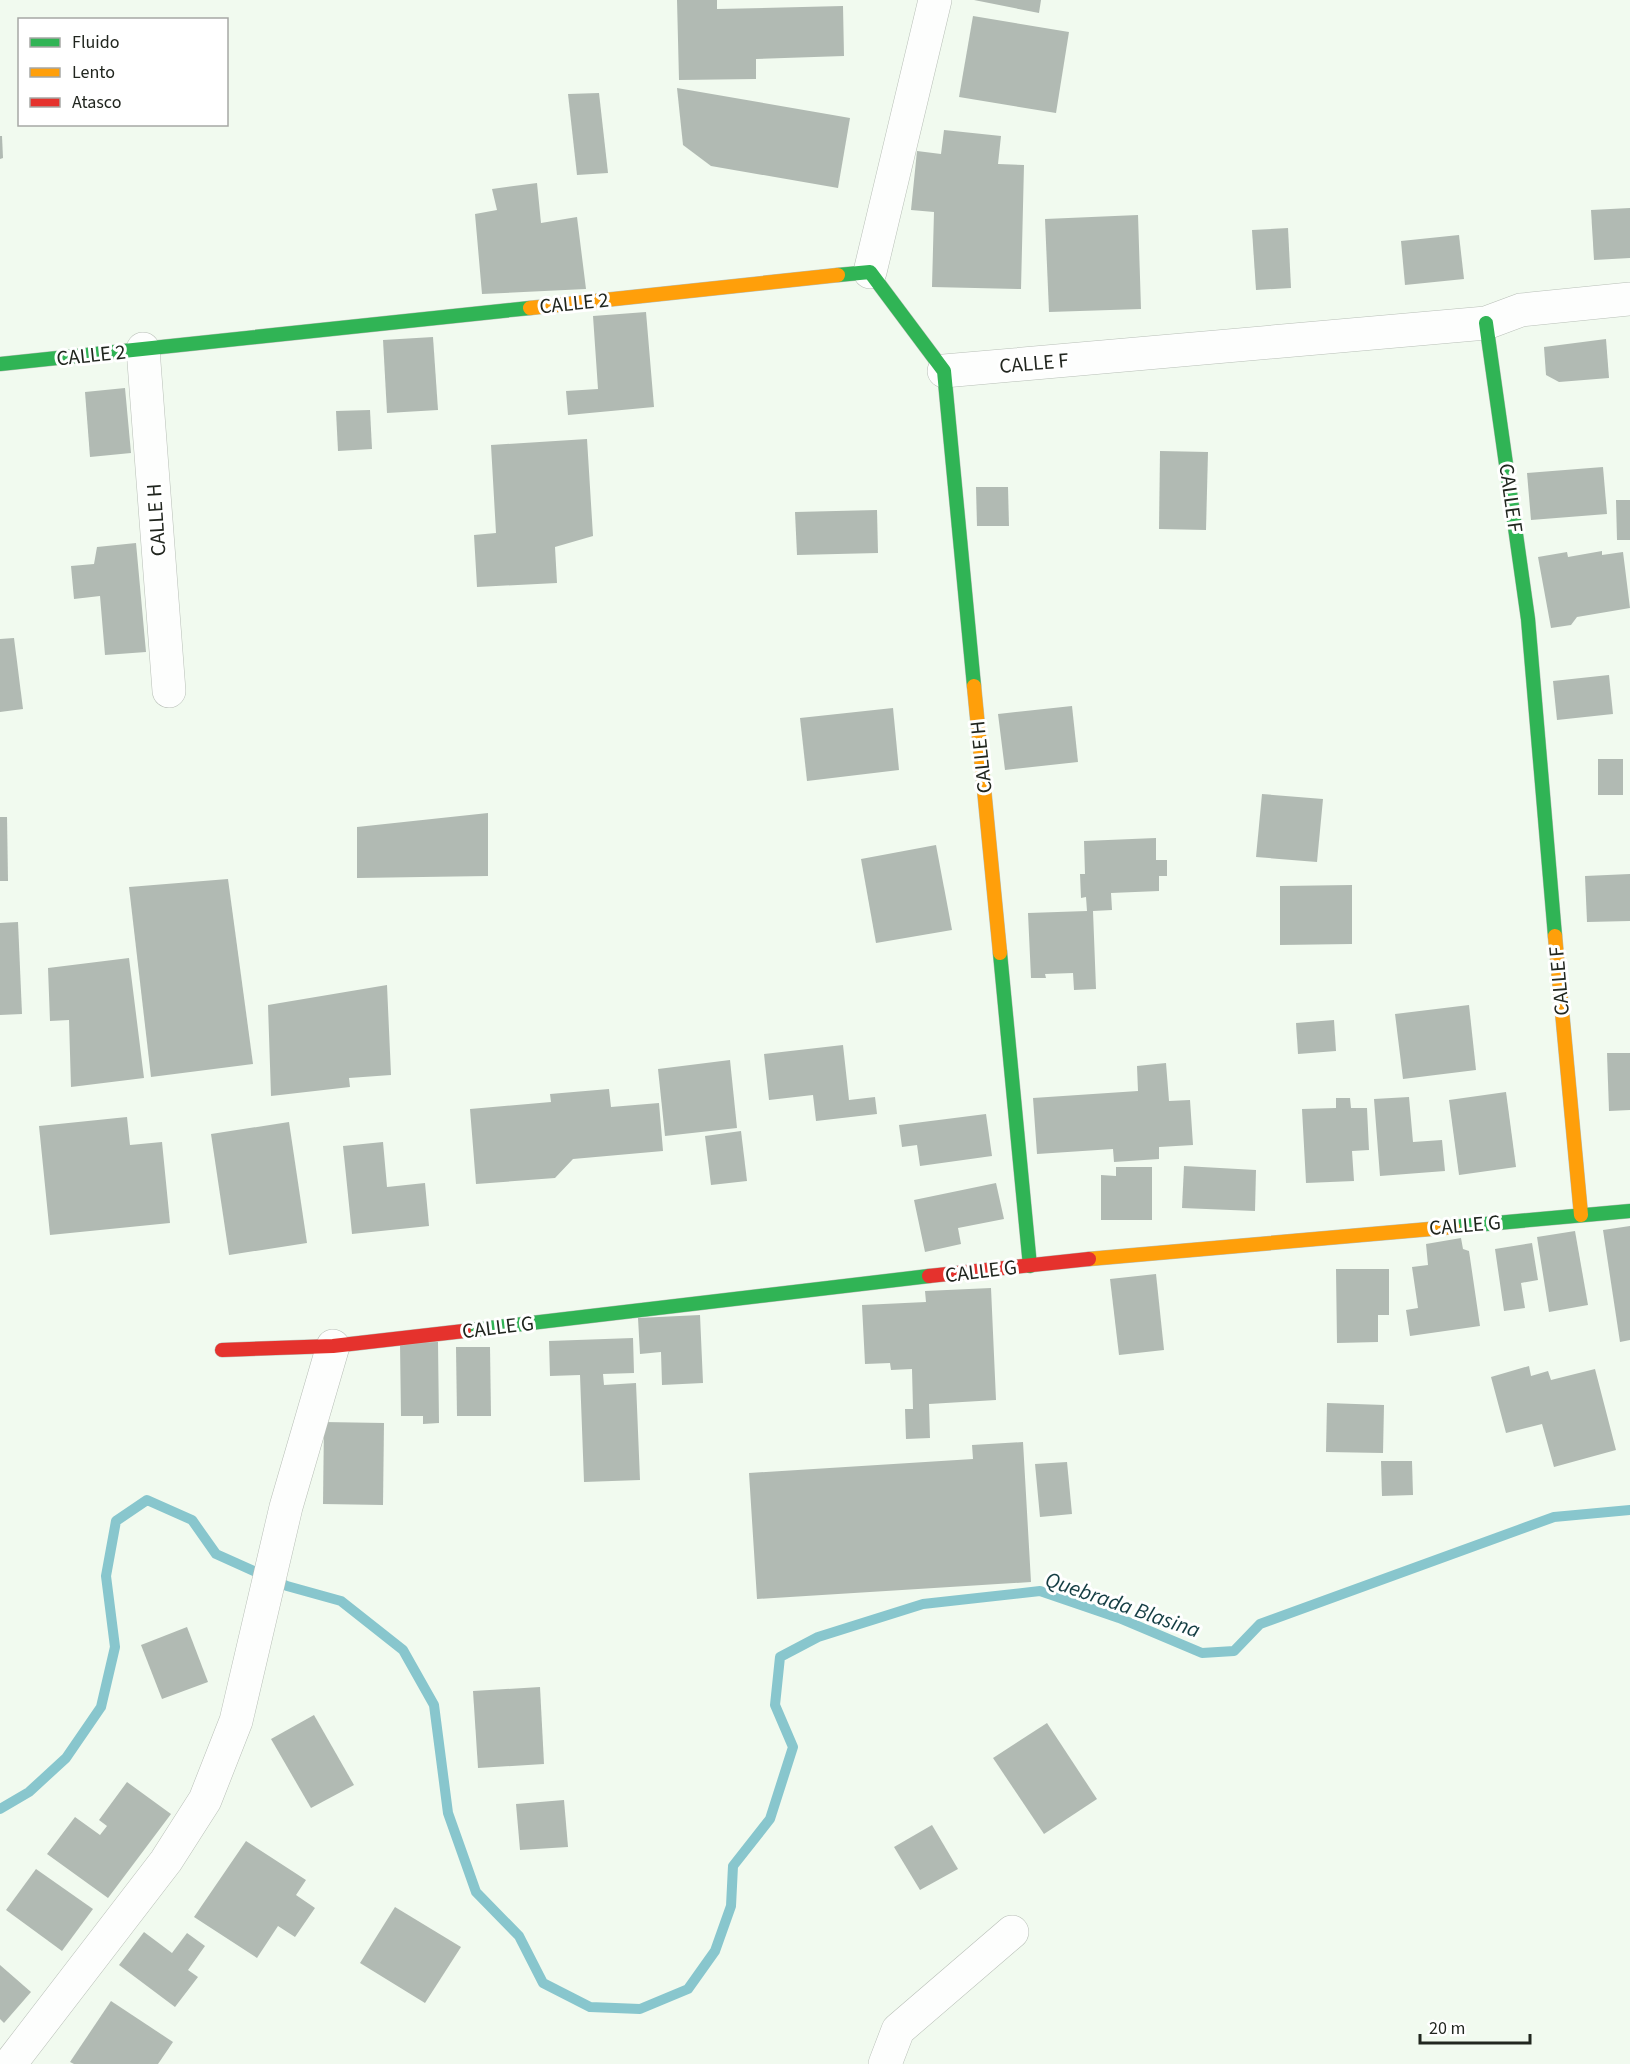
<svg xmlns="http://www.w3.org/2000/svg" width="1630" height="2064" font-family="'Source Sans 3',sans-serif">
<rect width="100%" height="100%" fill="#f1faef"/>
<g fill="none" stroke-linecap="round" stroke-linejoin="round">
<polyline stroke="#88c6cd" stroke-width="10" points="0,1809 29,1792 66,1758 101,1707 115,1647 106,1576 116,1521 147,1500 192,1520 216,1554 287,1586 341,1601 403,1650 434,1705 448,1813 476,1892 519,1936 543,1983 590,2007 640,2009 688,1989 715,1951 731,1906 733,1866 770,1819 793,1747 775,1705 780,1657 818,1637 923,1604 1040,1591 1119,1618 1202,1653 1234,1651 1260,1624 1554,1517 1630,1510"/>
</g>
<g fill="#b1bab3">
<polygon points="677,0 717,0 717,9 843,6 844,56 756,59 756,79 679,80"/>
<polygon points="974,0 1041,0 1039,13"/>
<polygon points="973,16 1069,32 1056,113 959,97"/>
<polygon points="677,88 850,118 838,188 711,166 683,145"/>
<polygon points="599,93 608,173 577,175 568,94"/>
<polygon points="944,130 1001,136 998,164 1024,165 1021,289 932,287 934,212 911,210 917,151 941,154"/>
<polygon points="0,136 2,136 3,158 0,159"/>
<polygon points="537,183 541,223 577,217 586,289 482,294 475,214 497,210 492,189"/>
<polygon points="1630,208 1630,258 1594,260 1591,210"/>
<polygon points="1138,215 1141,309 1049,312 1045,219"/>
<polygon points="1288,228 1291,288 1256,290 1252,230"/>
<polygon points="1459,235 1464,279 1405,285 1401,241"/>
<polygon points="646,312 654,407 568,415 566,391 598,389 593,316"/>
<polygon points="433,337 438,410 387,413 383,340"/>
<polygon points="1606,339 1609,378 1559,382 1546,375 1544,347"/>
<polygon points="125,388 131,453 90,457 85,392"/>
<polygon points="370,410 372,449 338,451 336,411"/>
<polygon points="587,439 593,536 555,547 557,583 477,587 474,535 496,533 491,445"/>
<polygon points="1160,451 1208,452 1206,530 1159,529"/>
<polygon points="1603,467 1607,514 1531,520 1527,473"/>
<polygon points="976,487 1008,487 1009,526 977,526"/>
<polygon points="1616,500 1630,500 1630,540 1617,540"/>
<polygon points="877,510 878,553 797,555 795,512"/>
<polygon points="136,543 146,652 105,655 100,596 74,599 71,566 94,564 97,547"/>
<polygon points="1602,551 1602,555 1623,552 1630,608 1577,617 1571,625 1551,628 1538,557 1567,552 1568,557"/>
<polygon points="14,638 23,709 0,712 0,639"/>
<polygon points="1609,675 1613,714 1557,720 1553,681"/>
<polygon points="1072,706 1078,762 1005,770 998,714"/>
<polygon points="893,708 899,770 807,781 800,718"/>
<rect x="1598" y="759" width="25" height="36"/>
<polygon points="1262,794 1323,799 1317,862 1256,857"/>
<polygon points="488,813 488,876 357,878 357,827"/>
<polygon points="0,817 7,817 8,881 0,881"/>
<polygon points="1156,838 1156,860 1167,860 1167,876 1159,876 1159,891 1111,893 1112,910 1093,911 1096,989 1074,990 1073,973 1045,974 1046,978 1031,978 1028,913 1087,911 1086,897 1081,898 1080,874 1085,874 1084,841"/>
<polygon points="936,845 952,930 876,943 861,859"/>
<polygon points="1630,874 1630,921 1587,922 1585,876"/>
<polygon points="228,879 253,1064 151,1077 129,887"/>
<polygon points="1352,885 1352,944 1280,945 1280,886"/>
<polygon points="18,922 22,1014 0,1015 0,923"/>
<polygon points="129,958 144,1078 71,1087 69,1020 50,1021 48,968"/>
<polygon points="387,985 391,1075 349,1078 350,1087 271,1096 268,1005"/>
<polygon points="1469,1005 1476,1070 1403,1079 1395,1014"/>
<polygon points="1334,1020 1336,1051 1298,1054 1296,1023"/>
<polygon points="843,1045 849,1100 875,1097 877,1114 816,1121 813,1095 769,1100 764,1054"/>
<polygon points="1607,1053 1630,1053 1630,1110 1609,1111"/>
<polygon points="730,1060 737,1128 665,1136 658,1069"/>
<polygon points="1166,1063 1169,1101 1190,1100 1193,1145 1159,1147 1159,1159 1114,1162 1113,1149 1037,1154 1033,1098 1138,1091 1137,1066"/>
<polygon points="609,1089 611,1107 659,1103 663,1151 573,1159 555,1178 476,1184 470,1109 551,1102 550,1094"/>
<polygon points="1506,1092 1516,1167 1459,1175 1449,1100"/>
<polygon points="1409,1097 1413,1142 1442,1140 1445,1171 1380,1176 1374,1099"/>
<polygon points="1336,1098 1350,1098 1351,1108 1367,1108 1369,1150 1352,1151 1354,1181 1306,1183 1302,1109 1336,1108"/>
<polygon points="986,1114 992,1156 920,1166 917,1145 902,1147 899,1125"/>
<polygon points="127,1117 130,1145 162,1142 170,1223 50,1235 39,1126"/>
<polygon points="289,1122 307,1243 229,1255 211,1134"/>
<polygon points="741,1131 747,1181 711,1185 705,1136"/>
<polygon points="383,1142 387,1187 425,1183 429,1226 352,1234 343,1146"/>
<polygon points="1184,1166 1256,1170 1255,1211 1182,1208"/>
<polygon points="1116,1167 1152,1167 1152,1220 1101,1220 1101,1175 1116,1176"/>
<polygon points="996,1183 1004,1219 958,1228 961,1244 925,1252 914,1200"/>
<polygon points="1630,1226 1630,1340 1620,1342 1603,1230"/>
<polygon points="1575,1231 1588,1305 1549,1312 1537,1237"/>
<polygon points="1461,1238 1463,1249 1469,1251 1480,1326 1410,1336 1406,1310 1418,1308 1412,1267 1428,1265 1426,1244"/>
<polygon points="1532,1243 1538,1280 1521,1283 1525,1308 1504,1311 1495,1249"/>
<polygon points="1336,1269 1389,1269 1389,1315 1378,1315 1378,1342 1337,1343"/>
<polygon points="1156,1274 1164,1350 1119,1355 1110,1279"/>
<polygon points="991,1288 996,1400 929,1404 930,1438 906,1439 905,1409 913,1409 912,1369 891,1370 890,1363 865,1364 862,1305 926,1302 925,1291"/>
<polygon points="700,1315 703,1383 662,1385 661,1352 640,1354 638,1318"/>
<polygon points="633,1338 634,1373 603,1374 604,1385 636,1383 640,1480 584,1482 580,1375 550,1376 549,1341"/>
<polygon points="438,1342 439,1423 423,1424 423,1416 401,1416 400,1343"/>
<polygon points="456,1347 490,1347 491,1416 457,1416"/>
<polygon points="1529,1366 1531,1376 1548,1371 1551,1380 1595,1369 1616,1450 1554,1467 1542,1424 1506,1433 1491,1377"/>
<polygon points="1327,1403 1384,1405 1383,1453 1326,1452"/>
<polygon points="324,1422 384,1423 383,1505 323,1504"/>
<polygon points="1023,1442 1031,1582 757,1599 749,1473 973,1459 972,1445"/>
<polygon points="1381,1461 1412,1461 1413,1495 1382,1496"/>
<polygon points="1067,1462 1072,1514 1040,1517 1035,1464"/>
<polygon points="187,1627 208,1682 162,1699 141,1645"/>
<polygon points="540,1687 544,1764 478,1768 473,1691"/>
<polygon points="314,1715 354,1785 311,1808 271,1739"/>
<polygon points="1047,1723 1097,1799 1044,1834 993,1758"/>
<polygon points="127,1782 171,1814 108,1898 47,1854 75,1817 100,1835 107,1826 99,1820"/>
<polygon points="564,1800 568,1847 520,1850 516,1804"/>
<polygon points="932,1825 958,1869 920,1890 894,1847"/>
<polygon points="246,1841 306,1880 296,1895 315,1908 295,1937 278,1926 257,1958 194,1917"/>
<polygon points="36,1869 93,1909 62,1951 6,1910"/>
<polygon points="395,1907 461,1947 425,2003 360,1963"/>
<polygon points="144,1932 172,1953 187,1933 205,1946 188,1970 198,1977 175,2007 119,1965"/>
<polygon points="0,1965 31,1992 4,2023 0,2019"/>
<polygon points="111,2001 173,2042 158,2064 74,2064 70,2062"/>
</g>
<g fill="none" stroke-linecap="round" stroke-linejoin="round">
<defs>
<g id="street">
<polyline points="870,272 935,0"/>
<polyline points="143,349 169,691"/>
<polyline points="944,371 1486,323 1521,310 1630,299"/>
<polyline points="10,2064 166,1861 205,1800 236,1721 286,1507 333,1346"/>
<polyline points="885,2064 898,2030 1012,1932"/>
</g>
<g id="fast">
<polyline points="838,275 870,272 944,371 974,686"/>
<polyline points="1486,323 1528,619 1555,936"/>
<polyline points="0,364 530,308"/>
<polyline points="1000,953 1030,1266"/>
<polyline points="1453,1227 1630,1211"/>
<polyline points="464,1331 929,1276"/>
</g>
<g id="slow">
<polyline points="530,308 838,275"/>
<polyline points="974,686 1000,953"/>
<polyline points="1555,936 1581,1215"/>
<polyline points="1089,1259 1453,1227"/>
</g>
<g id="jam">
<polyline points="929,1276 1089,1259"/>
<polyline points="222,1350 333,1346 464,1331"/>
</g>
</defs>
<use href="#street" stroke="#b8bfb7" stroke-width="34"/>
<use href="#fast" stroke="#b8bfb7" stroke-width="15"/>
<use href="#slow" stroke="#b8bfb7" stroke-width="15"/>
<use href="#jam" stroke="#b8bfb7" stroke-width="15"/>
<use href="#street" stroke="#fdfefd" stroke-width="33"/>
<use href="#fast" stroke="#30b455" stroke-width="14"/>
<use href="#slow" stroke="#ff9f0a" stroke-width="14"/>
<use href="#jam" stroke="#e5322d" stroke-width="14"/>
</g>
<g text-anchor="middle" stroke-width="6" stroke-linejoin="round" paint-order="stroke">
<g font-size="21" fill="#21261f" stroke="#fff">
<text transform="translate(574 303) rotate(-6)" y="7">CALLE 2</text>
<text transform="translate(91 355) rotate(-6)" y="7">CALLE 2</text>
<text transform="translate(1034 363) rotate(-5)" y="7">CALLE F</text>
<text transform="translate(1511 498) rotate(82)" y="7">CALLE F</text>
<text transform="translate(156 520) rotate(-94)" y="7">CALLE H</text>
<text transform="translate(981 757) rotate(-96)" y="7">CALLE H</text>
<text transform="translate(1559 981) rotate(-95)" y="7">CALLE F</text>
<text transform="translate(1465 1225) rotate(-5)" y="7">CALLE G</text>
<text transform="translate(981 1271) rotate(-7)" y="7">CALLE G</text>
<text transform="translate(498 1327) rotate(-7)" y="7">CALLE G</text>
</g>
<g font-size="22" font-style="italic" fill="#143d43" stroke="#fff">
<text transform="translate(1123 1604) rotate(19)" y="8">Quebrada Blasina</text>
</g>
</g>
<rect x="18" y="18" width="210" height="108" fill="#ffffff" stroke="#a6a8a5" stroke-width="1.5"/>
<rect x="30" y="38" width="30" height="9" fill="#30b455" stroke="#a6a8a5" stroke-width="1.5"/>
<text x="72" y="48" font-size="18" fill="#21261f">Fluido</text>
<rect x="30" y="68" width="30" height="9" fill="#ff9f0a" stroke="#a6a8a5" stroke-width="1.5"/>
<text x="72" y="78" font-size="18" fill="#21261f">Lento</text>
<rect x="30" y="98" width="30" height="9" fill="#e5322d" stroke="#a6a8a5" stroke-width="1.5"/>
<text x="72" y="108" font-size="18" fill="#21261f">Atasco</text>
<path d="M1420 2034v9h110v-9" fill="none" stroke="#21261f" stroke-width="3"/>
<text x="1429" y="2034" font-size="18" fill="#21261f" stroke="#ffffff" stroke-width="4.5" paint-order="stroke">20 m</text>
</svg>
